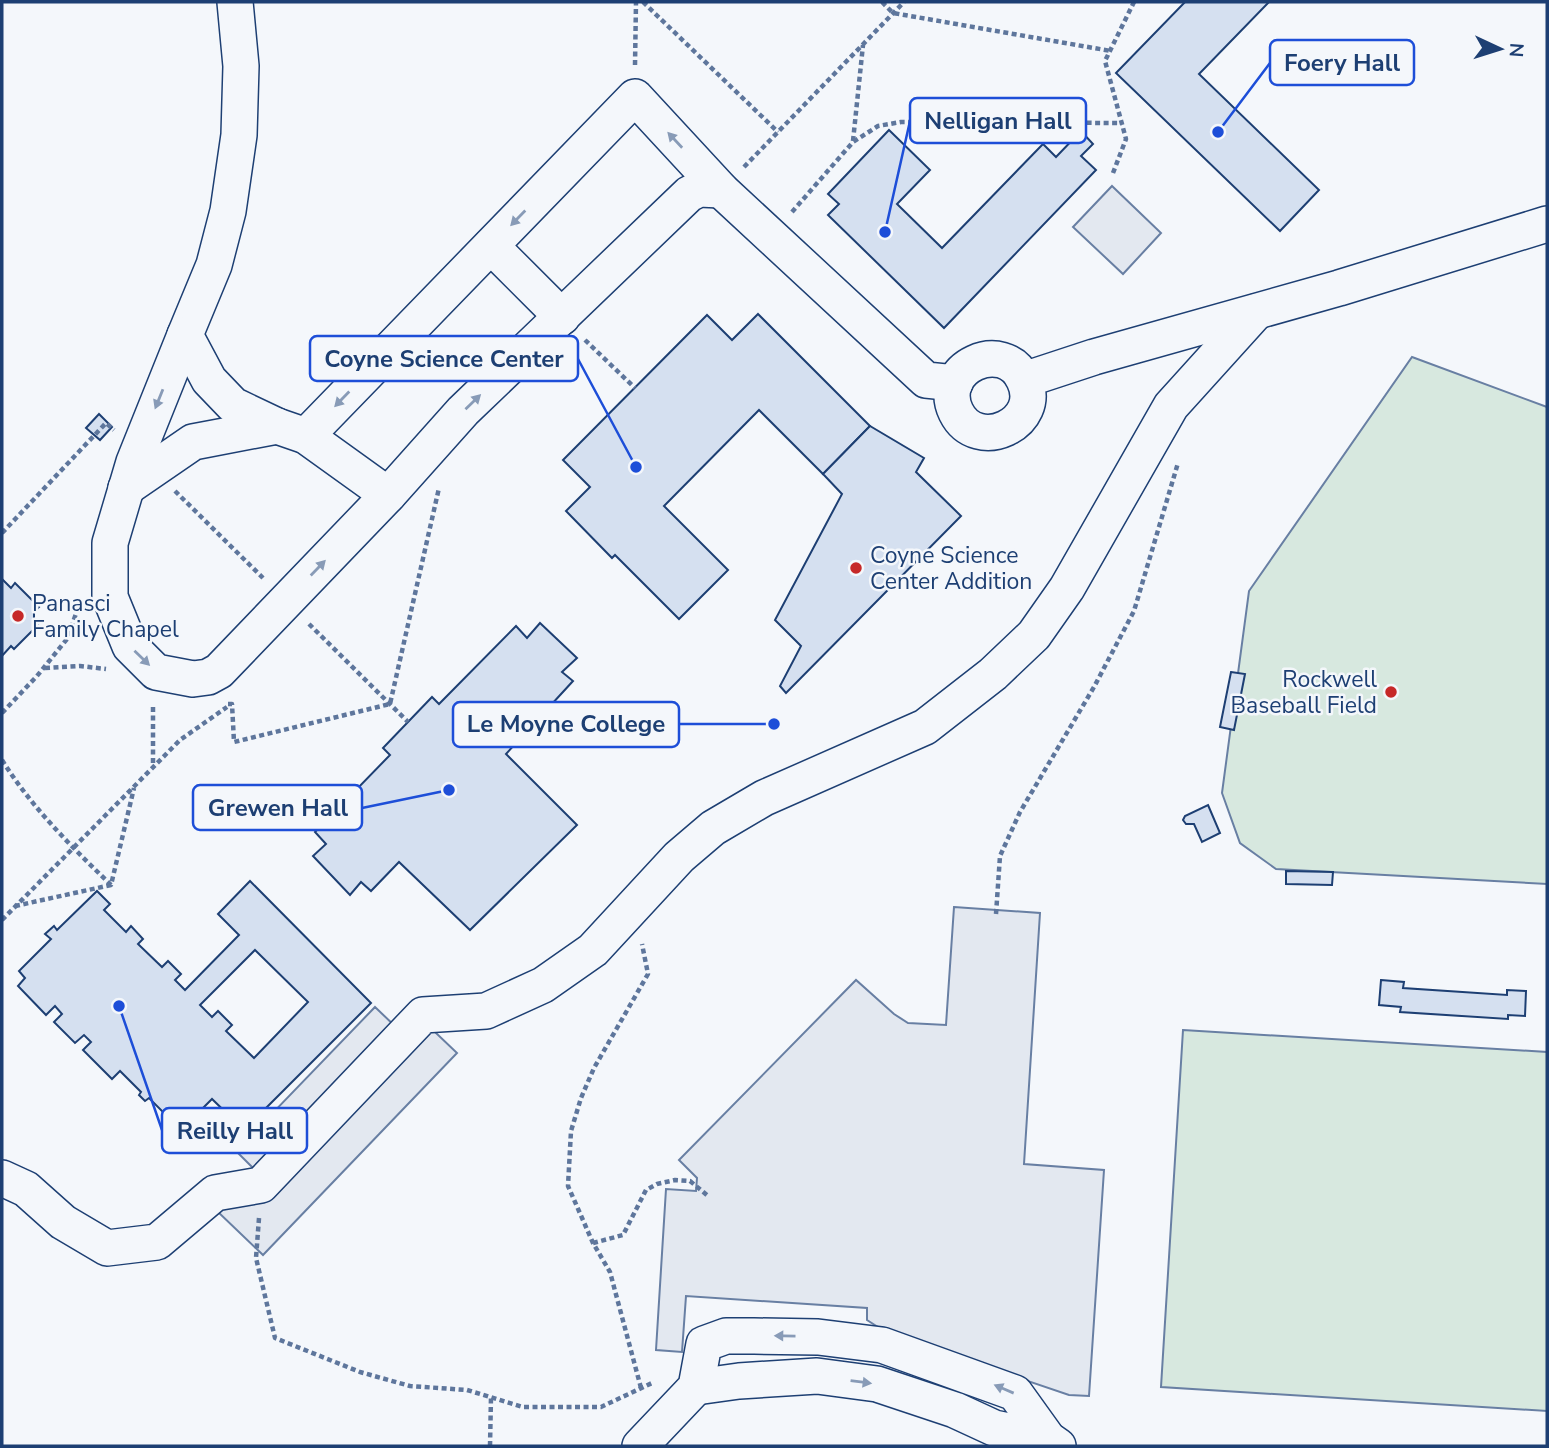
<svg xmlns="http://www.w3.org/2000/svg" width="1549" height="1448" font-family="'Nunito Sans',sans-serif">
<rect width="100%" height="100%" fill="#f4f7fb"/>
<g fill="#d7e8df" stroke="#687fa3" stroke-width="2">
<polygon points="1412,357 1547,407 1547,884 1276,869 1240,843 1222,793 1249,591"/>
<polygon points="1183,1030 1547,1052 1547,1411 1161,1387"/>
</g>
<g fill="#e3e8f0" stroke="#687fa3" stroke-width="2">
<polygon points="1112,186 1161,233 1123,274 1073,227"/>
<polygon points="954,907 1040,913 1024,1164 1104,1170 1089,1396 1069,1395 954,1356 903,1343 867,1320 867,1308 686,1296 682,1352 656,1350 666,1189 696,1191 697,1178 679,1160 856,980 894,1014 908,1023 946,1025"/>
<polygon points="375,1007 398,1029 414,1012 457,1053 263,1255 217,1211 256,1171 236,1151"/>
</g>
<g fill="#d5e0f0" stroke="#1d3f73" stroke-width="2" fill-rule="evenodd">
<polygon points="1185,2 1269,2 1199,74 1319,190 1280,231 1116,73"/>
<polygon points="889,130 930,170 897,204 942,248 1043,144 1056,157 1081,131 1093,144 1081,156 1096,170 944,328 828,215 839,204 828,194"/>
<polygon points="758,314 870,426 823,474 759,410 664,506 728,570 679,619 615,555 612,558 566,511 590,487 563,460 707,315 732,340"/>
<polygon points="99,414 112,427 100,440 86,428"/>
<polygon points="870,426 924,458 916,472 961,516 786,693 780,686 801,646 775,620 842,494 823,474"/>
<polygon points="2,579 11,588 15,583 39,607 34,612 34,621 38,625 14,649 11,646 2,656"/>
<polygon points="540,623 577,658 562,672 573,681 506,754 577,825 470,930 399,862 371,891 361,882 350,895 313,856 326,844 315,832 390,755 383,748 432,697 439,704 516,626 527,638"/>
<polygon points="1231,672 1245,674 1234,730 1220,727"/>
<polygon points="1208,805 1220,833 1202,842 1194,824 1186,824 1183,820 1185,816"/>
<polygon points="1286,871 1333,872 1332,885 1286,884"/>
<path d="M250,881L371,1003L244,1130L212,1099L180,1131L175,1125L171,1128L164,1121L168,1117L149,1098L145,1101L139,1095L141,1092L120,1071L112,1079L83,1050L91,1042L84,1035L75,1043L54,1022L62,1014L55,1006L46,1015L18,986L25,978L19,971L51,939L45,934L54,926L57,930L97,891L110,904L104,910L126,932L131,926L143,939L138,944L162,967L168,961L181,974L175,980L185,990L239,935L218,914ZM255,950L308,1002L254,1058L226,1031L232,1025L218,1011L212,1017L200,1005Z"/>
<polygon points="1381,980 1404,982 1403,988 1507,995 1507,990 1526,991 1525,1016 1508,1015 1508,1019 1400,1012 1401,1007 1379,1005"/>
</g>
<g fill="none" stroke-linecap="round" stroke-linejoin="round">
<defs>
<g id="minor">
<polyline points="235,2 241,66 239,135 228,211 214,265 185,335 209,380 233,405 277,426 306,436 388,495"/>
<polyline points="491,246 562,317"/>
<polyline points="185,335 134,462 110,543 110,597 130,646 156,672 193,679 208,677 219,671 388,495 463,411 689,194 699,189 721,190"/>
<path d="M1024,380C1045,423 977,455 956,412C935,368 1004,336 1024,380L1094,357L1339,288L1547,224"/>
<polyline points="306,436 635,97 721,190 926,380 955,383"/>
<polyline points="126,488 193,442 277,426"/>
<polyline points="2,1178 26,1189 63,1222 107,1248 157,1242 215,1193 261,1185 423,1015 486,1011 543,985 593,950 679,857 713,828 764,798 925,727 993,674 1034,635 1067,588 1171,406 1256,312"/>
<polyline points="696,1387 739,1381 817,1376 877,1384 955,1410 994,1428 1048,1439"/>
<polyline points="640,1446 696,1387 704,1344 726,1336 754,1336 818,1337 882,1345 1015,1393 1048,1439 1058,1446"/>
</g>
</defs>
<use href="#minor" stroke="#1d3f73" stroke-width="38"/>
<g stroke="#5e769c" stroke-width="4.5" stroke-dasharray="5 3.5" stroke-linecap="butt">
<polyline points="643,2 778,132"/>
<polyline points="882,2 893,13 1111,51"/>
<polyline points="635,65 636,2"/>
<polyline points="853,141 863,45"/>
<polyline points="744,167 904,2"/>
<polyline points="1113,173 1126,139 1105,61 1134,2"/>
<polyline points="792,212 853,142 878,126 901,122 1122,123"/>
<polyline points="585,340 635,388"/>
<polyline points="175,491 263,578"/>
<polyline points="2,533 106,423 114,430"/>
<polyline points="309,624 408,722"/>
<polyline points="45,668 80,666 106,669"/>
<polyline points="228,704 232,704 234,742 390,704 439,488"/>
<polyline points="153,707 153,765"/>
<polyline points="2,713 37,676 67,639 78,608"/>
<path d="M2,760C32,808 71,846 111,885"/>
<polyline points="15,906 111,885 134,788"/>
<polyline points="996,914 1000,856 1020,812 1094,687 1134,611 1178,463"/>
<polyline points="2,920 180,740 227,707"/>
<polyline points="259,1218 256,1258 275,1338 360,1372 410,1386 467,1390 523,1407 601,1407 652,1383"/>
<polyline points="593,1243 623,1235 646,1190 657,1184 675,1180 690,1181 708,1196"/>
<polyline points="641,1388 610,1272 593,1243 568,1186 571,1131 581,1098 594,1068 648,974 642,944"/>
<polyline points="490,1446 491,1397"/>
</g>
<use href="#minor" stroke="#f4f7fb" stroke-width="35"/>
</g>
<defs><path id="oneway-solid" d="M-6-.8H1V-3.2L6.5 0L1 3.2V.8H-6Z" transform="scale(1.75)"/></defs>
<g fill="#889bb7">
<use href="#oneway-solid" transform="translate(675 140) rotate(-133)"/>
<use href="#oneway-solid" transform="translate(518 218) rotate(134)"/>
<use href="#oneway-solid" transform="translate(159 399) rotate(112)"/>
<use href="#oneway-solid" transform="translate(342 399) rotate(134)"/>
<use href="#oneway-solid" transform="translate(473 402) rotate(-44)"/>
<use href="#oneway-solid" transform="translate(318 568) rotate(-46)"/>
<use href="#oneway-solid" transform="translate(142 658) rotate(44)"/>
<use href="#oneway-solid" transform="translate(785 1336) rotate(-179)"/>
<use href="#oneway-solid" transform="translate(861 1382) rotate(7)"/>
<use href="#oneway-solid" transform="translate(1004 1389) rotate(-157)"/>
</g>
<g fill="#c62828" stroke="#f4f7fb" stroke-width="2.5">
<circle cx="856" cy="568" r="7"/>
<circle cx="18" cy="616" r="7"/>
<circle cx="1391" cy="692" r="7"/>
</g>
<g text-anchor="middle" stroke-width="5" stroke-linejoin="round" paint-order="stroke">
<g font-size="23" fill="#1d3f73" stroke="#f4f7fb" text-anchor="start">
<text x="870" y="563">Coyne Science<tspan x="870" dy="26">Center Addition</tspan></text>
<text x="32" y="611">Panasci<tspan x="32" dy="26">Family Chapel</tspan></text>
<text x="1377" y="687" text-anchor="end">Rockwell<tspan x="1377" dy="26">Baseball Field</tspan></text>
</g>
</g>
<path fill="none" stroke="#1d4ed8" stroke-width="2.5" d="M1218 132L1270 63M885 232L910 121M636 467L578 359M774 724L679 724M449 790L362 808M119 1006L162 1130"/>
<g fill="#1d4ed8" stroke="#f4f7fb" stroke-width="2.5">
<circle cx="1218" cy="132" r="7"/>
<circle cx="885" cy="232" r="7"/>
<circle cx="636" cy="467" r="7"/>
<circle cx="774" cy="724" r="7"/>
<circle cx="449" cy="790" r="7"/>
<circle cx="119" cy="1006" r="7"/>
</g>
<g fill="#f4f7fb" stroke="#1d4ed8" stroke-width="2.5">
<rect x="1270" y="40" width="144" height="45" rx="7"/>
<rect x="910" y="98" width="176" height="45" rx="7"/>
<rect x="310" y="336" width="268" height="45" rx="7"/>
<rect x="453" y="702" width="226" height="45" rx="7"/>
<rect x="193" y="785" width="169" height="45" rx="7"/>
<rect x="162" y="1108" width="145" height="45" rx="7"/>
</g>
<g font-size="24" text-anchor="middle" font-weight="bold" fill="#1d3f73">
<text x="1342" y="71">Foery Hall</text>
<text x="998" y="129">Nelligan Hall</text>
<text x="444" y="367">Coyne Science Center</text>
<text x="566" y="732">Le Moyne College</text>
<text x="278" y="816">Grewen Hall</text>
<text x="235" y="1139">Reilly Hall</text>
</g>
<rect width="1549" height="1448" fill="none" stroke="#1d3f73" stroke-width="7"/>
<g transform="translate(1500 49) rotate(94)" stroke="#f4f7fb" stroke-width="5" paint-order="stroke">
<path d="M0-5L12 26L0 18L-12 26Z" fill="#1d3f73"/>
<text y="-10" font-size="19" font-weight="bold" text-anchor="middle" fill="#1d3f73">N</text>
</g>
</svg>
